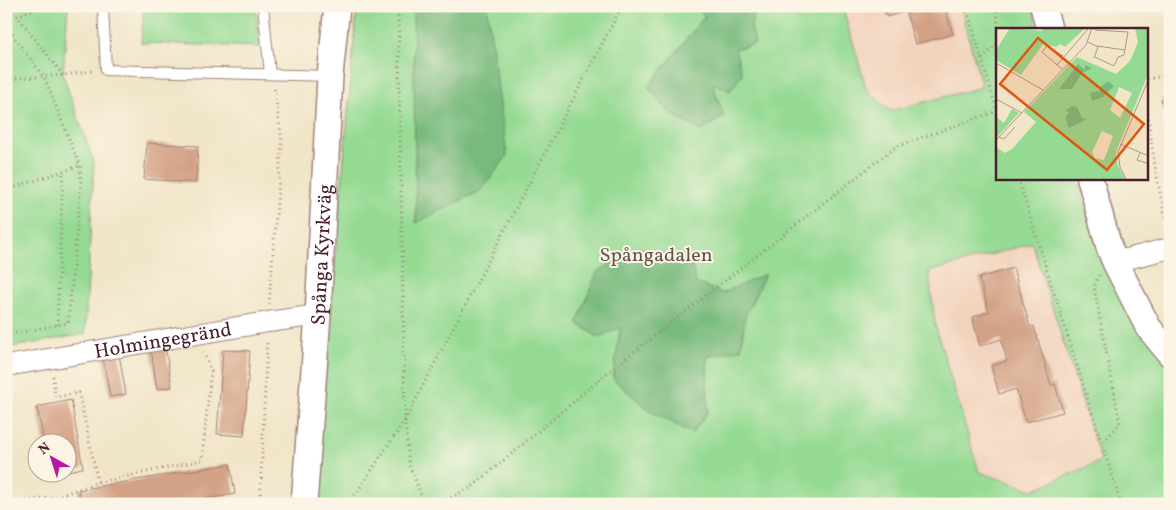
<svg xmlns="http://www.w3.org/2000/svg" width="1176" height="510" font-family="Vollkorn,serif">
<rect width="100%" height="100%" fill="#fcf5e5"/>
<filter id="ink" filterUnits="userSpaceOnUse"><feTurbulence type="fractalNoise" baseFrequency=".02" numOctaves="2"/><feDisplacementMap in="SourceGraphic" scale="10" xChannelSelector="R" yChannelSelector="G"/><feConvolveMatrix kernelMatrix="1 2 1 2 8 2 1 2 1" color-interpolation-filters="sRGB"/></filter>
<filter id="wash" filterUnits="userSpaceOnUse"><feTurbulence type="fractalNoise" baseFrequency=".0096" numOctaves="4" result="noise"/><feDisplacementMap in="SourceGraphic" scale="20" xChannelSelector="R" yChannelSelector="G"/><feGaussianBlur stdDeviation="1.12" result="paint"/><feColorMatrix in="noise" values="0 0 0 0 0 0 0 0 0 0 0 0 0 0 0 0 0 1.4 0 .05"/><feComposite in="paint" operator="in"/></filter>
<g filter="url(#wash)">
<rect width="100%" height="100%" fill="#f1e5c8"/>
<g fill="#f2d4be">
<polygon points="842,6 960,6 983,87 890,111 867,90"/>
<polygon points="1032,242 1101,462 1033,490 979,472 935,325 928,272"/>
</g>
<g fill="#94da93" stroke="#6f7c5f" fill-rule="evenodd">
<polygon points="6,6 68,6 63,75 94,163 85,334 6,348"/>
<polygon points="144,6 255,6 261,47 141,43"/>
<path d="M357,6H842L867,90L890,111L982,87L960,6H1033L1038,29H997V179H1078L1094,239L1170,366V504H314ZM1032,243L1101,461L1033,490L979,472L935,325L929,272Z"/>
</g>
<g fill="#77ba7d" stroke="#606c54">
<polygon points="413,6 487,6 507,156 482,190 416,223"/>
<polygon points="696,6 755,6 751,26 755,44 735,49 742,74 730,91 712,83 724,116 701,131 671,114 648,87 705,16"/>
<polygon points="638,248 690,259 696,283 723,293 765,274 745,317 741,349 707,357 708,412 692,433 650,411 613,379 620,328 598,337 577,323 597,272"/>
</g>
<g id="blocks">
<g fill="#d3a185">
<polygon points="884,6 944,6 953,34 915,44 906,11 887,17"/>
<polygon points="1170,97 1170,129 1169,129 1161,99"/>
<polygon points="147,143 198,146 196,183 144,179"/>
<polygon points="1013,268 1030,327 1034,326 1051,385 1055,384 1063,412 1026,422 1016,389 999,394 991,366 1007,361 1001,339 980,346 972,317 989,312 979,278"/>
<polygon points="164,341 172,387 157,389 150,343"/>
<polygon points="118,349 126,394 110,397 102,352"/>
<polygon points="223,350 250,351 244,436 217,434"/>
<polygon points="71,400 83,468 68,471 68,442 44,442 37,407"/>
<polygon points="230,464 235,494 176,504 81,504 78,490"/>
</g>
</g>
</g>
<g filter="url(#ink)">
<use href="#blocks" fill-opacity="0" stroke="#9e827a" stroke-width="1"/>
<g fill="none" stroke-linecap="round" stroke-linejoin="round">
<defs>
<g id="service">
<polyline points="103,6 106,70 329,76"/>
<polyline points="263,6 270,74"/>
</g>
<g id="minor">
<polyline points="1115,262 1170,248"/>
<path id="s1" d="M6,366L268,322L318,315"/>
</g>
<g id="tertiary">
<polyline points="1043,6 1049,29"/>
<polyline points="1090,179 1109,247 1115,262 1148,327 1170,354"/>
<path id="s2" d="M304,504L318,315L330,76L337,6"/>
</g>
</defs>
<use href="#service" stroke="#9e827a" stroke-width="12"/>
<use href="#minor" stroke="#9e827a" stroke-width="22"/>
<use href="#tertiary" stroke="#9e827a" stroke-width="28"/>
<g stroke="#9e827a" stroke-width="3" stroke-dasharray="1 4" stroke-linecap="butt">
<polyline points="41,6 17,16 63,75"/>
<polyline points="398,6 405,420 409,465 425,504"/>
<polyline points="966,6 997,111"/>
<polyline points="997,6 998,29"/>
<polyline points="6,26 44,77 80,166 81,183 68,323 6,335"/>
<polyline points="982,59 996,45 997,34"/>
<polyline points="6,79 63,75 93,71"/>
<polyline points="1147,79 1170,75"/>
<path d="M1147,98C1150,144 1158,188 1169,232"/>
<polyline points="1018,179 1121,504"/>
<polyline points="6,190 79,166"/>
<polyline points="1099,275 1094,287 1120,423 1102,444"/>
<polyline points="269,304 282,141 274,86"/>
<polyline points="57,325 63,171"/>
<polyline points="53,376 55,397 79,393 98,483"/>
<polyline points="55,497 57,504"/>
<polyline points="6,504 55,497 96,483 202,460 211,371 203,351"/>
<polyline points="260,504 267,340"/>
<polyline points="327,504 329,504"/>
<polyline points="349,504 405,420 622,6"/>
<polyline points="437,504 472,487 611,370 895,147 997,111"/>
</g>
<use href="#service" stroke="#fff" stroke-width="10"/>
<use href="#minor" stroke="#fff" stroke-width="20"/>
<use href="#tertiary" stroke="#fff" stroke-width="25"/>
</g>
</g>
<g text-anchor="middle" stroke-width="4" stroke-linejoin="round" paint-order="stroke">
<g font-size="20" fill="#60574a" stroke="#fcf5e5">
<text x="656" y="261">Spångadalen</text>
</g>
<g font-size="20" fill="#4a1f2b" stroke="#fcf5e5">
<text dy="7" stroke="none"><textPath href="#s2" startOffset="250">Spånga Kyrkväg</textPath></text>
<text dy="7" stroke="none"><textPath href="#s1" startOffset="159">Holmingegränd</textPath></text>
</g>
</g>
<g transform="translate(996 28)">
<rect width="152" height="152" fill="#f1e5c8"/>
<path d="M14,0L46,3L47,0H89L69,19L64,16L60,19L47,16L25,47L0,32V22ZM139,0H152V46L120,124L122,138L130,152H0V119L9,125L16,121L40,94L28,84L81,29L120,46L134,33L142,14ZM123,59L136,65L124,90L114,82ZM106,103L117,108L108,132L99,130L96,124ZM16,81L23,85L0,110V89L8,95Z" fill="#94da93" fill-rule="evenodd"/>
<path d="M82,36L89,42V37L96,40L86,45L76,61H63ZM112,53L118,58L107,69L96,73L94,65L104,63V59ZM76,78L81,79L86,90L91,91L73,100L69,89L73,85L70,82Z" fill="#77ba7d"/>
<path fill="none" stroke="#ae9689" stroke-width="1" d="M99,2L132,4L128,27L122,29L118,38L99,29M92,14L102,19L98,30M101,18L129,22M0,35L47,62M61,37L92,1M66,41L46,24L51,18L67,28M0,71L26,85M3,109L8,111L19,99M0,112L90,17L96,0M124,116L153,128M144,125L141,132L153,136M131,153L124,139L122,124L153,50"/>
<path fill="#e0560e" fill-opacity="0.15" stroke="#e0560e" stroke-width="2.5" d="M42,10L148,96L111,142L4,56Z"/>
<rect width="152" height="152" fill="none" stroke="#4a1f2b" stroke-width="2.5"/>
</g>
<rect width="1176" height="510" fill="none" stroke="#fcf5e5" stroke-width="25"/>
<g transform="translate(52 458) rotate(321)"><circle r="24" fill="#fcf5e5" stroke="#b59f9b"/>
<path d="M0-4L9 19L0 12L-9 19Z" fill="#b5179e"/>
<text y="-8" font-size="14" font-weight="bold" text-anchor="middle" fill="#4a1f2b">N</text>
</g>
</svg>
